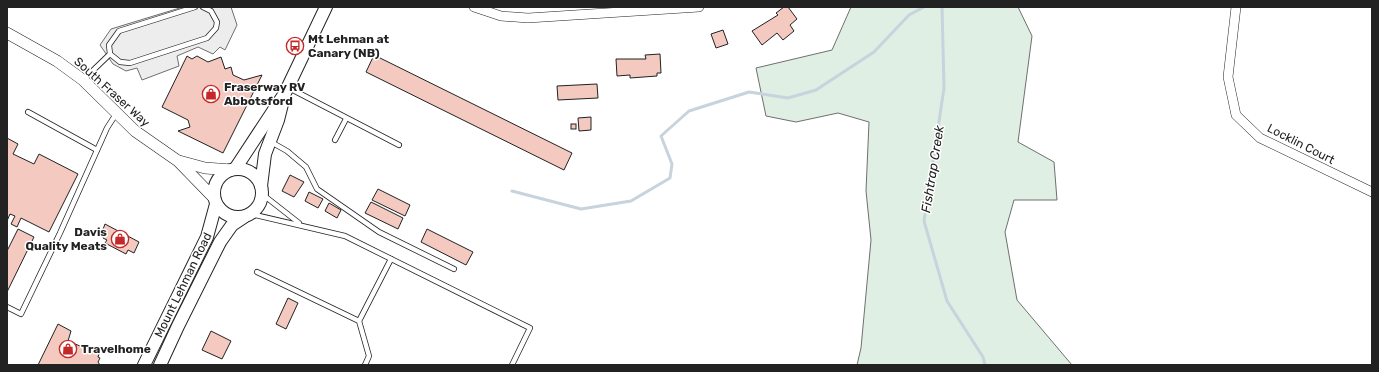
<svg xmlns="http://www.w3.org/2000/svg" width="1379" height="372" font-family="Rubik,sans-serif">
<rect width="100%" height="100%" fill="#fff"/>
<polygon fill="#e0efe3" stroke="#6f6f6f" points="851,7 1018,7 1032,36 1018,142 1054,162 1057,200 1014,200 1005,232 1017,300 1072,365 857,365 861,348 871,240 866,191 869,122 838,113 796,122 766,116 756,68 832,50"/>
<polygon fill="#ededed" stroke="#6f6f6f" points="183,7 231,7 237,25 225,50 220,47 213,54 198,47 177,56 179,66 142,80 137,68 126,71 113,64 100,45 111,29"/>
<g fill="none" stroke-linecap="round" stroke-linejoin="round">
<g stroke="#c7d3dd" stroke-width="3">
<polyline points="942,7 944,88 924,221 947,301 983,357 985,365"/>
<polyline points="512,191 581,209 631,201 670,178 672,164 661,136 689,111 749,92 788,98 816,90 874,52 909,15 924,7"/>
</g>
</g>
<g fill="#f3c9c0" stroke="#222">
<polygon points="784,7 788,7 797,19 790,25 794,31 783,40 777,33 762,45 752,31 778,15 776,13"/>
<polygon points="723,30 728,44 716,48 711,34"/>
<polygon points="660,54 661,73 657,73 657,76 630,78 630,75 617,76 616,59 646,59 645,55"/>
<polygon points="374,55 572,153 564,170 366,72"/>
<polygon points="187,56 192,59 197,56 208,62 221,57 225,69 231,67 233,75 244,80 262,75 223,153 178,131 190,127 188,120 162,107"/>
<polygon points="597,84 598,98 558,100 557,86"/>
<polygon points="591,117 591,130 579,131 578,118"/>
<rect x="571" y="124" width="5" height="5"/>
<polygon points="7,138 18,144 13,154 34,164 39,154 78,174 49,232 21,218 17,227 11,224 15,216 10,214 7,221"/>
<polygon points="290,175 304,182 294,197 282,191"/>
<polygon points="378,189 410,205 405,216 372,200"/>
<polygon points="309,192 323,199 318,208 305,201"/>
<polygon points="371,202 403,218 398,229 365,213"/>
<polygon points="329,203 341,210 337,218 325,211"/>
<polygon points="105,224 139,242 134,253 128,250 126,254 105,243 107,240 103,238 105,234 102,232"/>
<polygon points="18,229 34,237 7,292 7,251"/>
<polygon points="427,229 473,252 466,265 421,242"/>
<polygon points="288,298 298,303 286,329 276,324"/>
<polygon points="58,324 71,331 68,341 99,354 98,357 100,358 98,362 100,365 38,365"/>
<polygon points="211,331 231,341 222,359 202,350"/>
</g>
<g fill="none" stroke-linecap="round" stroke-linejoin="round">
<defs>
<g id="service">
<polyline points="195,7 119,31 109,45 110,54 120,62 130,63 207,38 216,28 217,22 211,11 203,7"/>
<polyline points="83,80 110,54"/>
<polyline points="289,88 399,145"/>
<polyline points="28,112 97,150"/>
<polyline points="335,140 346,119"/>
<polyline points="271,142 287,151 306,167 317,189 379,232 454,269"/>
<polyline points="262,194 299,223"/>
<polyline points="251,214 345,236 530,328 512,365"/>
<polyline points="257,272 359,321 369,356 365,365"/>
<polyline points="7,307 21,314 60,233 107,128 116,114"/>
<polyline points="359,321 391,259"/>
</g>
<g id="minor">
<polyline points="474,7 501,16 528,18 699,7"/>
<polyline points="1236,7 1228,77 1236,115 1260,138 1372,192"/>
</g>
<g id="tertiary">
<polyline points="7,33 57,61 83,80 135,131 178,161 214,198"/>
<polyline points="179,161 205,168 232,170"/>
</g>
<g id="secondary">
<circle cx="238" cy="193" r="24"/>
<polyline points="235,169 285,93 326,7"/>
<polyline points="261,186 265,154 278,120 283,100"/>
<polyline points="144,365 207,237 216,204"/>
<polyline points="160,365 178,326 220,242 232,225 244,217"/>
</g>
</defs>
<use href="#service" stroke="#222" stroke-width="6"/>
<use href="#minor" stroke="#222" stroke-width="10"/>
<use href="#tertiary" stroke="#222" stroke-width="12"/>
<use href="#secondary" stroke="#222" stroke-width="14"/>
<use href="#service" stroke="#fff" stroke-width="4.5"/>
<use href="#minor" stroke="#fff" stroke-width="9"/>
<use href="#tertiary" stroke="#fff" stroke-width="11"/>
<use href="#secondary" stroke="#fff" stroke-width="12"/>
</g>
<defs>
<symbol id="bus-ring" viewBox="-11 -11 22 22"><circle r="9.5" fill="#fff" stroke="#c62828" stroke-width="1.5"/><path d="M-5-6H5V4H4V6H2V4H-2V6H-4V4H-5ZM-3.5-4V0h7V-4ZM-3.5 1.2v1.5H-2V1.2ZM2 1.2v1.5H3.5V1.2Z" fill="#c62828"/></symbol>
<symbol id="shop-ring" viewBox="-11 -11 22 22"><circle r="9.5" fill="#fff" stroke="#c62828" stroke-width="1.5"/><path d="M-5-2.5h2.3a2.7 3.5 0 0 1 5.4 0H5L5.5 6h-11ZM-1.5-2.5h3a1.5 2.3 0 0 0-3 0Z" fill="#c62828"/></symbol>
</defs>
<g fill-rule="evenodd">
<use href="#bus-ring" x="285" y="36" width="20" height="20"/>
<use href="#shop-ring" x="201" y="84" width="20" height="20"/>
<use href="#shop-ring" x="110" y="229" width="20" height="20"/>
<use href="#shop-ring" x="58" y="339" width="20" height="20"/>
</g>
<g text-anchor="middle" stroke-width="3" stroke-linejoin="round" paint-order="stroke">
<g font-size="12" font-weight="bold" fill="#222" stroke="#fff" text-anchor="start">
<text x="308" y="43">Mt Lehman at<tspan x="308" dy="14">Canary (NB)</tspan></text>
<text x="224" y="91">Fraserway RV<tspan x="224" dy="14">Abbotsford</tspan></text>
<text x="107" y="236" text-anchor="end">Davis<tspan x="107" dy="14">Quality Meats</tspan></text>
<text x="81" y="353">Travelhome</text>
</g>
<g font-size="12" fill="#222" stroke="#fff">
<text transform="translate(112 92) rotate(42)" y="4">South Fraser Way</text>
<text transform="translate(1301 144) rotate(27)" y="4">Locklin Court</text>
<text transform="translate(183 285) rotate(-64)" y="4">Mount Lehman Road</text>
</g>
<g font-size="13" font-style="italic" fill="#222" stroke="#fff">
<text transform="translate(932 169) rotate(-81)" y="5">Fishtrap Creek</text>
</g>
</g>
<rect width="1379" height="372" fill="none" stroke="#222222" stroke-width="16"/>
</svg>
